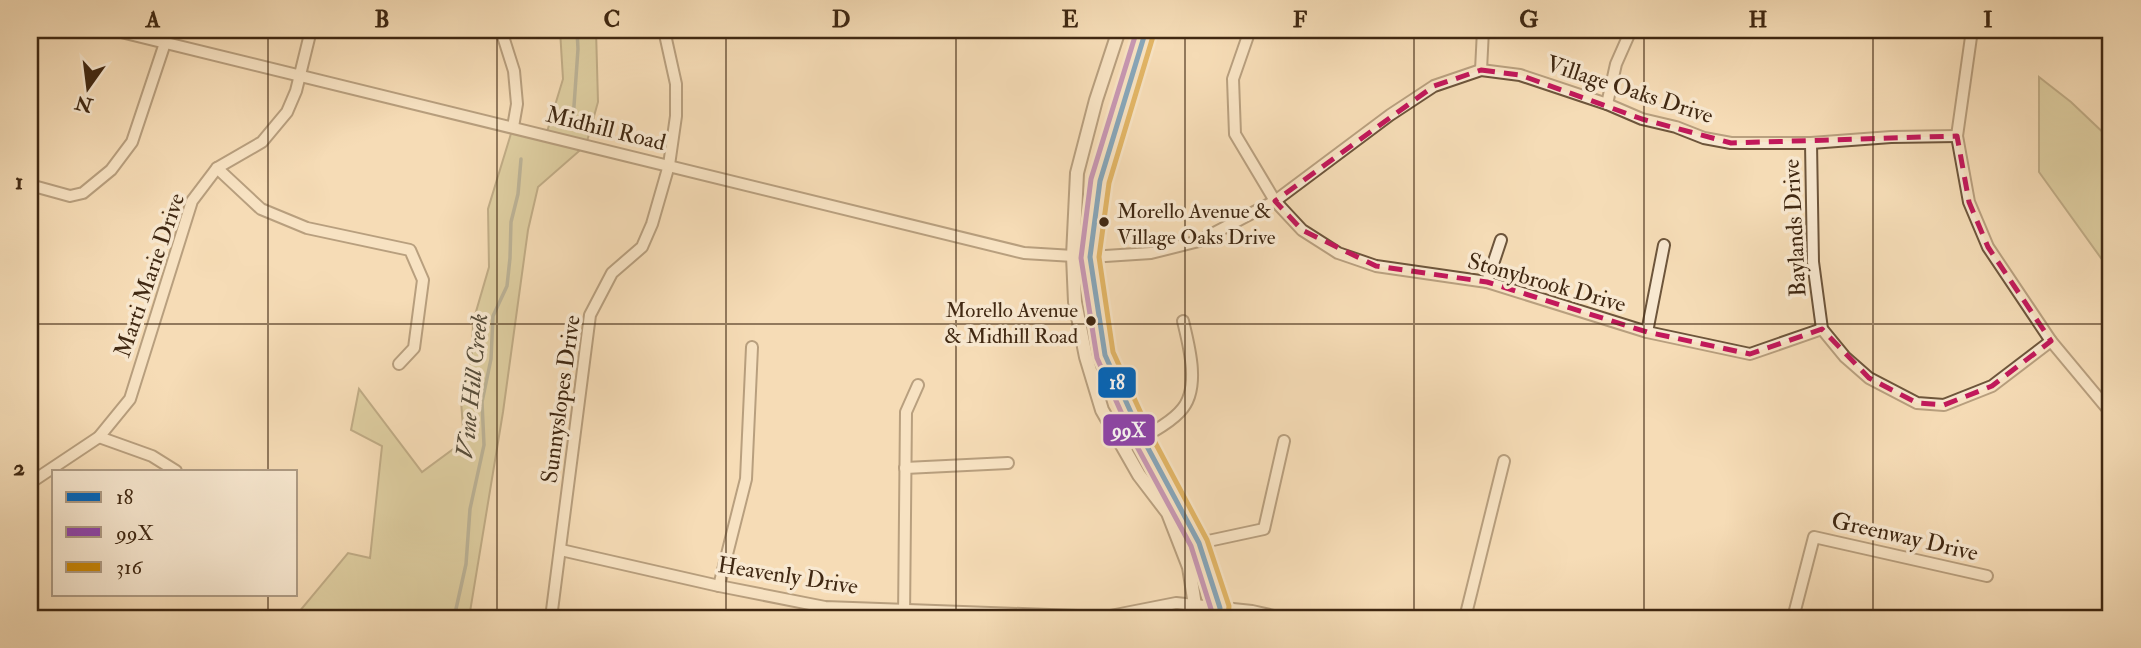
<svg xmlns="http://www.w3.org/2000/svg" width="2141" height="648" font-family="'IM FELL Double Pica',serif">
<rect width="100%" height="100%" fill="#f5dcb6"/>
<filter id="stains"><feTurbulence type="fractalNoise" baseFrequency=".00286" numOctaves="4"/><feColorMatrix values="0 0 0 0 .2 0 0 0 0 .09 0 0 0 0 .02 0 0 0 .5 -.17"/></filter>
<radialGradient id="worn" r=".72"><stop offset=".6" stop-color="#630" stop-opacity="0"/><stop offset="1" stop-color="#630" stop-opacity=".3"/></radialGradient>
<g fill="#c3be89" stroke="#82734e" stroke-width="2">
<polygon points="560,30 596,30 598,102 586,145 538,187 528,230 503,412 469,618 284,618 299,612 348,553 370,558 382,446 351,430 359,389 422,472 464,441 461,401 472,355 473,322 489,267 488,209 513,127 546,135 563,79"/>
<polygon points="2039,77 2071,102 2111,140 2111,272 2039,172"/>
</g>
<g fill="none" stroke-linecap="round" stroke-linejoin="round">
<g stroke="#778071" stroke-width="3.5">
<polyline points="573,120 578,49 577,30"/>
<polyline points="454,618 466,564 470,509 484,445 482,402 491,359 493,316 507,286 510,258 511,222 518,194 521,159"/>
</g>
<defs>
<g id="minor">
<polyline points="113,30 1024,253 1090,257 1151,253 1199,241 1275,201 1390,115 1434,86 1481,70 1520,75 1607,104 1642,119 1676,127 1704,138 1731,143 1811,143 1891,137 1957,136"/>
<polyline points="501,30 514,71 517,104 513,127"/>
<polyline points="1250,30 1233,79 1235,134 1275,201 1302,230 1338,253 1376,266 1487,282 1647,332 1750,354 1822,329"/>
<polyline points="1972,30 1957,136 1969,202 1988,247 2051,341 2111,413"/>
<polyline points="1481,70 1483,30"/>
<polyline points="1607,104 1616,64 1631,30"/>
<polyline points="1811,143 1813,262 1822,329 1845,357 1869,378 1917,403 1944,405 1992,386 2051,341"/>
<polyline points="217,168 261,209 307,228 410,250 423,280 414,348 399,364"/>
<polyline points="30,185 70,196 83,193 111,170 132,142 165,43"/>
<polyline points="1487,282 1501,240"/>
<polyline points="1647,332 1664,245"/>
<polyline points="99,437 152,456 176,471"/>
<path d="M1124,448C1141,438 1171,424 1183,408C1200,386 1189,346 1183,321"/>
<polyline points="905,468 1008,463"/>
<polyline points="30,483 99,437 130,399 192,201 217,168 262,142 287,112 296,91 311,30"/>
<polyline points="1199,543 1264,529 1284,441"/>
<polyline points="561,550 719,586 825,607 1105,617 1176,603 1252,611 1283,618"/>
<polyline points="719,586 746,479 752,347"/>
<polyline points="551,618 590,315 612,273 642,247 652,224 669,165 676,116 676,84 664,30"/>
<polyline points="904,618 906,412 918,385"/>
<polyline points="1465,618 1504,461"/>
<polyline points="1793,618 1814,537 1987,576"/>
</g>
<g id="tertiary">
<polyline points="1119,30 1096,100 1077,173 1073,256 1075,302 1086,357 1102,410 1139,475 1168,513 1189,567 1197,618"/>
<polyline points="1146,30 1100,181 1090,257 1105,355 1142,437 1199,543 1220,608 1219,618"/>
</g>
</defs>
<use href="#minor" stroke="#6d553b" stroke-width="14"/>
<use href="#tertiary" stroke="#6d553b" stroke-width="16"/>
<use href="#minor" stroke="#f8e8d0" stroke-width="10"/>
<use href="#tertiary" stroke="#f8e8d0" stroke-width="12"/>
<defs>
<polyline id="bus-1" points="1146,30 1100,181 1090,257 1105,355 1142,437 1199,543 1220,608 1219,618"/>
<polyline id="bus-2" points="1137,30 1091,179 1081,258 1097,358 1134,441 1191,546 1211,609 1210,617"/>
<polyline id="bus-3" points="1154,33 1109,183 1099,257 1113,352 1150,433 1207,540 1229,606 1228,618"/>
</defs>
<use href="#bus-1" stroke="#f8e8d0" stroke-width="10"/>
<use href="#bus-2" stroke="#f8e8d0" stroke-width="10"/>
<use href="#bus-3" stroke="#f8e8d0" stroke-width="10"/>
<use href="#bus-1" stroke="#0065bd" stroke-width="5"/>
<use href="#bus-2" stroke="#8e44ad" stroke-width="5"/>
<use href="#bus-3" stroke="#c98604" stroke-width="5"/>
</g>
<path d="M0 0H2141V648H0ZM1481,70L1520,75L1642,119L1731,143L1957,136L1969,202L1988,247L2051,341L1992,386L1944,405L1917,403L1869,378L1822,329L1750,354L1647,332L1487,282L1376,266L1302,230L1275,201L1434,86Z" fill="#f5dcb6" fill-opacity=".55" fill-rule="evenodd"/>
<path fill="none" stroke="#c2185b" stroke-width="5" stroke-dasharray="14 9" stroke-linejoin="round" d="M1481,70L1520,75L1642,119L1731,143L1957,136L1969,202L1988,247L2051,341L1992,386L1944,405L1917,403L1869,378L1822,329L1750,354L1647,332L1487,282L1376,266L1302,230L1275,201L1434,86Z"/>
<path fill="none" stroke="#402812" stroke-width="2" stroke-opacity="0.55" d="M268,30V471M497,30V618M726,30V618M956,30V618M1185,30V618M1414,30V618M1644,30V618M1873,30V618M30,324H2111M268,594V618"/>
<g fill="#402812" stroke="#f8e8d0" stroke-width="2.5">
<circle cx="1104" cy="222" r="6"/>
<circle cx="1091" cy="321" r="6"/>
</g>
<g text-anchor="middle" stroke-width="7" stroke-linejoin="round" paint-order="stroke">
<g font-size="21" fill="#402812" stroke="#f8e8d0" text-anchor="start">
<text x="1117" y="218">Morello Avenue &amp;<tspan x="1117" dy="26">Village Oaks Drive</tspan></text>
<text x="1078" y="317" text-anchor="end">Morello Avenue<tspan x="1078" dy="26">&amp; Midhill Road</tspan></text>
</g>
<g font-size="23" fill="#402812" stroke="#f8e8d0">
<text transform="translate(1630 89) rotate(18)" y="8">Village Oaks Drive</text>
<text transform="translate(606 128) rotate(14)" y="8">Midhill Road</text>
<text transform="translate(1794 228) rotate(-93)" y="8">Baylands Drive</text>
<text transform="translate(149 275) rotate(-71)" y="8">Marti Marie Drive</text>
<text transform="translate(1547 282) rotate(16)" y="8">Stonybrook Drive</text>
<text transform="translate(560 399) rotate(-82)" y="8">Sunnyslopes Drive</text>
<text transform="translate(1905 536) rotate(13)" y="8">Greenway Drive</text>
<text transform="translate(788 575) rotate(9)" y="8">Heavenly Drive</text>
</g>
<g font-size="24" font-style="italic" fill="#574d3a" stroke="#f8e8d0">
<text transform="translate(472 386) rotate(-84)" y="8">Vine Hill Creek</text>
</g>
</g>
<g stroke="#f8e8d0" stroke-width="2.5">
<rect x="1097" y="366" width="40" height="33" rx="7" fill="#0065bd"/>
<rect x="1102" y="413" width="54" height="34" rx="7" fill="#8e44ad"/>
</g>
<g font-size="19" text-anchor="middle" font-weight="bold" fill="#fff">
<text x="1117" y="389">18</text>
<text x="1129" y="437">99X</text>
</g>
<rect width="2141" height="648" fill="none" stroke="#f5dcb6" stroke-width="77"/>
<rect x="52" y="470" width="245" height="126" fill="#f8e8d0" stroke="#ae9b84" stroke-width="2"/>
<rect x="66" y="492" width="35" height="10" fill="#0065bd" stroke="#ae9b84" stroke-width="2"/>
<text x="116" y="504" font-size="21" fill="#402812">18</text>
<rect x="66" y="527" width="35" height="10" fill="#8e44ad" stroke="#ae9b84" stroke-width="2"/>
<text x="116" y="540" font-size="21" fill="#402812">99X</text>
<rect x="66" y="562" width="35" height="10" fill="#c98604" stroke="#ae9b84" stroke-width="2"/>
<text x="116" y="574" font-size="21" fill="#402812">316</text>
<g transform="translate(88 88) rotate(194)" stroke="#f8e8d0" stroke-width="5" paint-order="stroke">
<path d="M0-5L12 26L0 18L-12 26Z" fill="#402812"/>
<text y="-10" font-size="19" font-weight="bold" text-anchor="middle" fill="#402812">N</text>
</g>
<rect x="38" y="38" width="2064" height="572" fill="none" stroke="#402812" stroke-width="2.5"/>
<g font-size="23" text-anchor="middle" font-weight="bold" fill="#402812">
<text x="153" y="27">A</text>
<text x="382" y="27">B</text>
<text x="612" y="27">C</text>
<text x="841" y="27">D</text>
<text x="1070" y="27">E</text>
<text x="1300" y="27">F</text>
<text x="1529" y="27">G</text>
<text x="1758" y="27">H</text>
<text x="1988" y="27">I</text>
<text x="19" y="189">1</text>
<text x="19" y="475">2</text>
</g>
<rect width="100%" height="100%" filter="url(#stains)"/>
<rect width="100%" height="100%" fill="url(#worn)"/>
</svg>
